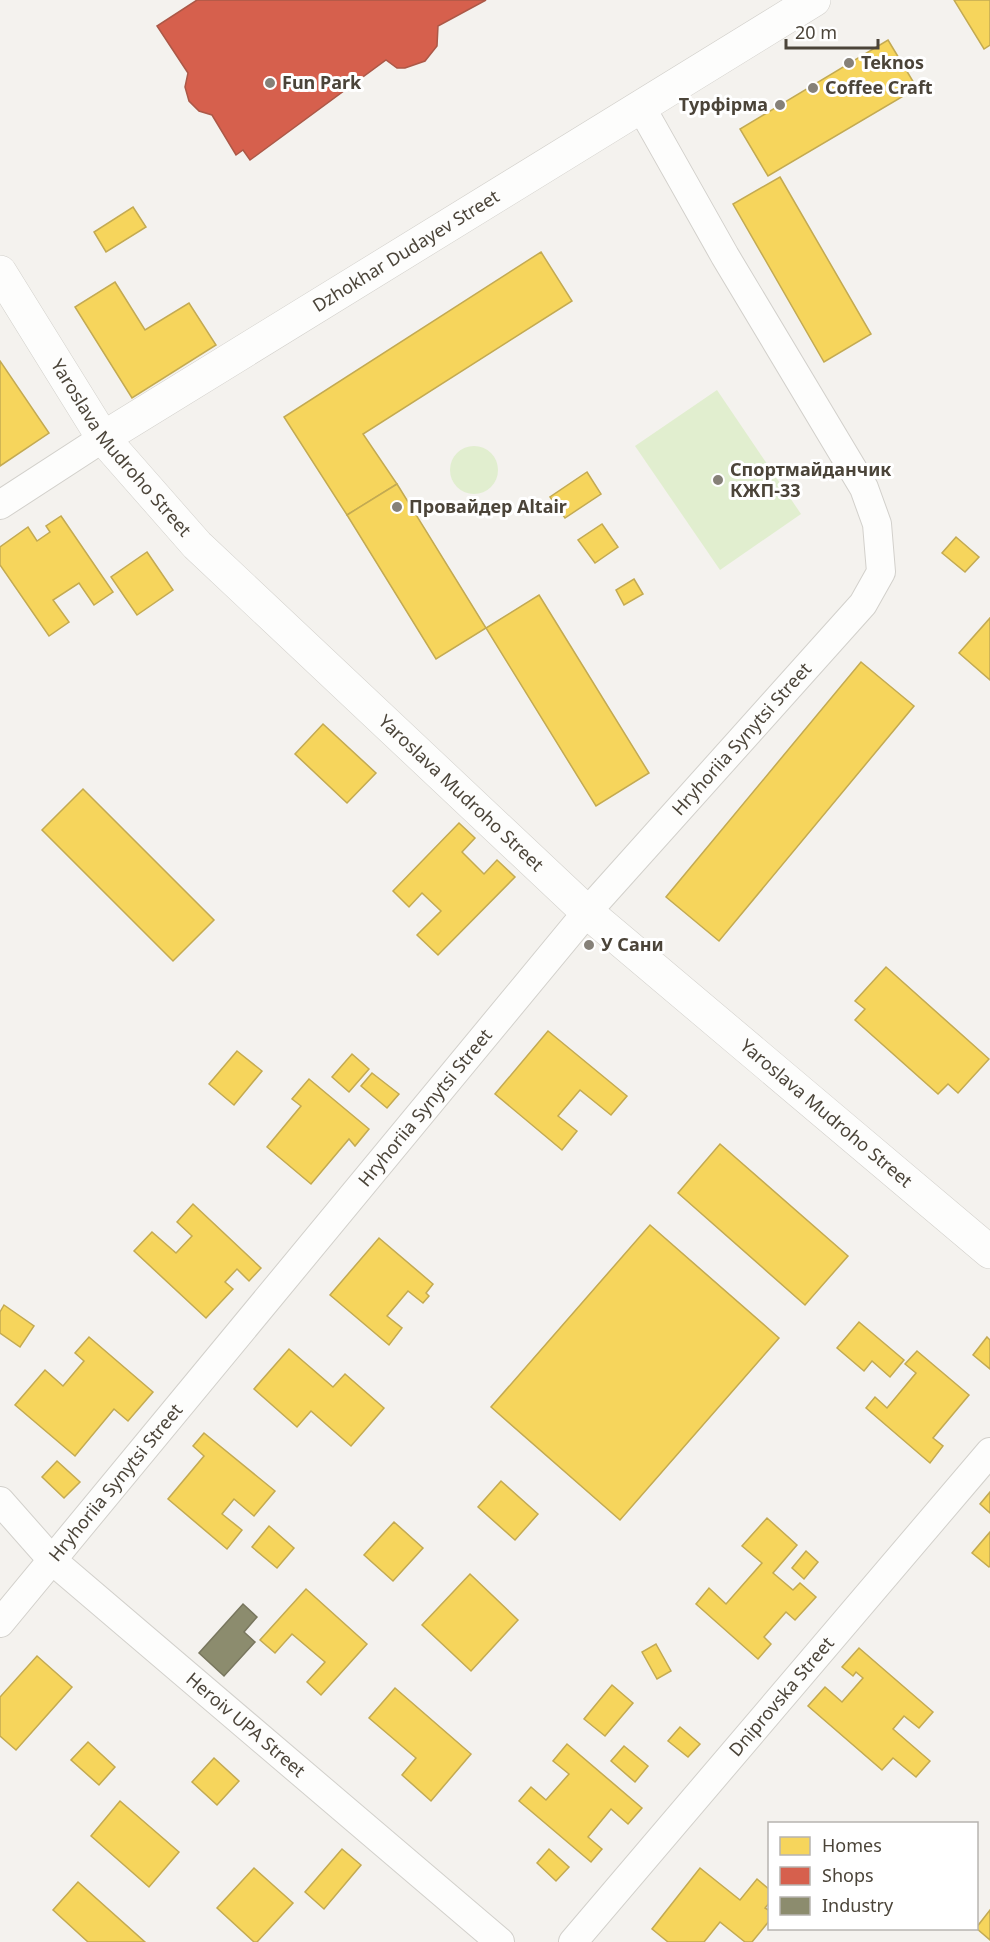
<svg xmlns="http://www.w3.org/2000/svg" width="990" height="1942" font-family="'Noto Sans',sans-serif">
<rect width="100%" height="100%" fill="#f4f2ee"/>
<g fill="#e1eecf">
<polygon points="717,390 801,514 720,570 635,446"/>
<circle cx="474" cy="470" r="24"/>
</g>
<g fill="#f6d55c" stroke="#c3aa52" stroke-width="1.5">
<polygon points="954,0 990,0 990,45 984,49"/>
<polygon points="888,40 917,88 768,176 740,129"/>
<polygon points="780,177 871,334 824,362 733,204"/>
<polygon points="133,207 146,227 106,252 94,232"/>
<polygon points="541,252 572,301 363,434 397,484 347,515 284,417"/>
<polygon points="115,282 145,330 189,303 216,345 132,398 75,307"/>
<polygon points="0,361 49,433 0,466"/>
<polygon points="587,472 601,494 565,518 550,497"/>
<polygon points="397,484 486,628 436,659 347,515"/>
<polygon points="61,516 113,592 94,605 79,583 53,600 69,622 49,636 0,565 0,547 28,527 37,541 50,532 46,526"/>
<polygon points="602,524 618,547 595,563 578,540"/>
<polygon points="956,537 979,557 965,572 942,553"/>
<polygon points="147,552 173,590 137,615 111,577"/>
<polygon points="634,579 643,594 624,605 616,590"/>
<polygon points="539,595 649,773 596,806 486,628"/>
<polygon points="990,618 990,680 959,653"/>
<polygon points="861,662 914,706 719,941 666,897"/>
<polygon points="323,724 376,773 347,803 295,754"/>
<polygon points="83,789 214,920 173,961 42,830"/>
<polygon points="459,823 475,838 462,852 484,874 497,860 515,877 438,955 417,935 441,911 422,893 409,907 393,891"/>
<polygon points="886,967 989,1059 958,1093 948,1084 938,1094 855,1020 865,1009 855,1001"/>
<polygon points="548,1031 627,1096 611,1115 580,1090 558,1116 577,1131 562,1150 495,1094"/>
<polygon points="237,1051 262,1071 234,1105 209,1084"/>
<polygon points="352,1054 369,1069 349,1092 332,1077"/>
<polygon points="372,1073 399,1094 387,1108 361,1086"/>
<polygon points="309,1079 369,1129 355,1146 349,1139 311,1184 267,1147 301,1106 292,1099"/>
<polygon points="720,1144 848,1256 805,1305 678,1193"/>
<polygon points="193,1204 261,1268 249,1281 237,1269 225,1282 233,1289 206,1318 134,1251 152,1232 176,1253 192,1236 177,1222"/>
<polygon points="650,1225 779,1338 620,1520 491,1407"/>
<polygon points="379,1238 433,1284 426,1293 429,1296 423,1303 408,1291 387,1316 402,1328 389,1345 330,1295"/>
<polygon points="4,1305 34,1326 20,1347 0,1333 0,1312"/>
<polygon points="859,1322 904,1360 890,1377 872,1361 864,1371 837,1348"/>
<polygon points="89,1337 153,1392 128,1421 114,1409 75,1456 15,1405 45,1370 63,1386 84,1361 75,1353"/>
<polygon points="987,1337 990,1340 990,1369 973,1355"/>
<polygon points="289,1349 333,1387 345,1374 384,1408 351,1446 311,1411 297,1427 254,1389"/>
<polygon points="917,1351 969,1395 933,1438 943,1446 930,1463 866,1408 875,1397 887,1408 916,1373 905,1364"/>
<polygon points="204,1433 275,1491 254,1516 234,1499 222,1514 242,1530 227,1549 168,1499 204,1456 193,1446"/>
<polygon points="57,1461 80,1482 64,1498 42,1477"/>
<polygon points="501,1481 538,1514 515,1540 478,1507"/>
<polygon points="990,1492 990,1513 980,1504"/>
<polygon points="767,1518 797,1545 773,1573 793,1590 800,1583 816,1597 795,1620 786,1612 764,1637 771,1644 758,1659 696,1604 709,1588 726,1604 762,1563 742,1546"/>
<polygon points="394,1522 423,1548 393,1581 364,1555"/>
<polygon points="269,1526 294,1548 277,1568 252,1547"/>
<polygon points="990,1532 990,1566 989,1567 972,1553"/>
<polygon points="806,1551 818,1562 804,1579 792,1568"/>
<polygon points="470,1574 518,1620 471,1671 422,1625"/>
<polygon points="306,1589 367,1644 321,1695 307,1682 325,1662 292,1634 275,1653 260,1640"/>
<polygon points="656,1644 671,1671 657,1679 642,1652"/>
<polygon points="859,1648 933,1712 919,1728 904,1716 893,1729 930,1761 916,1777 893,1758 882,1770 808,1706 825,1687 842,1702 863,1678 856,1672 853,1676 842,1667"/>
<polygon points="37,1656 72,1687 16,1750 0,1736 0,1697"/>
<polygon points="612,1685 633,1703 605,1736 584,1719"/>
<polygon points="395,1688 471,1754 431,1801 402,1775 416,1758 369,1718"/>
<polygon points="680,1727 700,1744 688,1757 668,1741"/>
<polygon points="88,1742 115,1767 99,1785 71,1760"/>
<polygon points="567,1744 642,1808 628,1824 611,1809 588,1837 602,1849 591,1862 519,1801 531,1787 546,1800 569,1774 553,1761"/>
<polygon points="624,1746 648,1766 635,1782 611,1761"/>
<polygon points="214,1758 239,1781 217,1805 192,1782"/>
<polygon points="120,1801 179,1852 149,1887 91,1836"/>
<polygon points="342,1849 361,1865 324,1909 305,1892"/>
<polygon points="549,1849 569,1867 556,1881 537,1863"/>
<polygon points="254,1868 293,1903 257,1942 254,1942 217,1908"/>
<polygon points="700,1868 740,1900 757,1879 770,1890 770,1902 765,1908 770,1911 770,1920 752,1942 745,1942 720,1922 704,1942 668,1942 652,1929"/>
<polygon points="78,1882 145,1942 88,1942 53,1910"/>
<polygon points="990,1910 990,1940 976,1928"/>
</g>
<polygon fill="#d6604d" stroke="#ac5847" stroke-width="1.5" points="197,0 486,0 438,26 437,46 425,61 405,68 397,68 386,60 250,160 243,150 236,155 212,115 199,111 189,101 185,87 188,73 157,26"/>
<polygon fill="#8c8c6e" stroke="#78765e" stroke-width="1.5" points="243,1604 257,1617 244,1632 255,1642 224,1676 199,1653"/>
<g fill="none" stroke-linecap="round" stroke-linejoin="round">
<defs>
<g id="minor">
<polyline points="0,505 103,438"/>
<path id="s1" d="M0,1501L53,1561L500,1942"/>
<path id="s2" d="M0,1623L587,912L863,604L881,572L877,524L864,488L725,256L641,107"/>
<path id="s3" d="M573,1942L990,1452"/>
</g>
<g id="tertiary">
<path id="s4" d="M0,272L103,438L197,545L587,912L990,1252"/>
<path id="s5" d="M103,438L814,0"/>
</g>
</defs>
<use href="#minor" stroke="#d2d0cb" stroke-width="30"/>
<use href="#tertiary" stroke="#d2d0cb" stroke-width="34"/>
<use href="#minor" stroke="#fdfdfc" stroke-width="28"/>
<use href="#tertiary" stroke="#fdfdfc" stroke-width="33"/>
</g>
<g fill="#868178" stroke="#fff" stroke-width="2">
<circle cx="849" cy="63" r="6"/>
<circle cx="270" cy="83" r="6"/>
<circle cx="813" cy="88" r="6"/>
<circle cx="780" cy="105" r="6"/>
<circle cx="718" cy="480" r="6"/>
<circle cx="397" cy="507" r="6"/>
<circle cx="589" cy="945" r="6"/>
</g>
<g text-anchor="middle" stroke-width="6" stroke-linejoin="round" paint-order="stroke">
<g font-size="18" font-weight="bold" fill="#4b4439" stroke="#fff" text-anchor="start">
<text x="861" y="69">Teknos</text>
<text x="282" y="89">Fun Park</text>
<text x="825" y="94">Coffee Craft</text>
<text x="768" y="111" text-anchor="end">Турфірма</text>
<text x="730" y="476">Спортмайданчик<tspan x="730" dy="21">КЖП-33</tspan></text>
<text x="409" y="513">Провайдер Altair</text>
<text x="601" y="951">У Сани</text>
</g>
<g font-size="18" fill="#4b4439" stroke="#fff">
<text dy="6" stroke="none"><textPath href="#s5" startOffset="356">Dzhokhar Dudayev Street</textPath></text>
<text dy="6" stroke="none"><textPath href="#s4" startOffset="214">Yaroslava Mudroho Street</textPath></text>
<text dy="6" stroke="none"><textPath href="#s2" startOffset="1154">Hryhoriia Synytsi Street</textPath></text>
<text dy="6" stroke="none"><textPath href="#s4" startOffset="700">Yaroslava Mudroho Street</textPath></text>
<text dy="6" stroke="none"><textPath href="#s2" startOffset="668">Hryhoriia Synytsi Street</textPath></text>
<text dy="6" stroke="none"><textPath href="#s4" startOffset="1186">Yaroslava Mudroho Street</textPath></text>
<text dy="6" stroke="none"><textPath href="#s2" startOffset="182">Hryhoriia Synytsi Street</textPath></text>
<text dy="6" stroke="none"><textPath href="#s3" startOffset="322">Dniprovska Street</textPath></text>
<text dy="6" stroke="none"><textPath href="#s1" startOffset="333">Heroiv UPA Street</textPath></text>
</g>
</g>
<rect x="768" y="1822" width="210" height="108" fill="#ffffff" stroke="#b7b4b0" stroke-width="1.5"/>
<rect x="780" y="1837" width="30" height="18" fill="#f6d55c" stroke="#b7b4b0" stroke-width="1.5"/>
<text x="822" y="1852" font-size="18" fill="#4b4439">Homes</text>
<rect x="780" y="1867" width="30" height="18" fill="#d6604d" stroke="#b7b4b0" stroke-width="1.5"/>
<text x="822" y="1882" font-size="18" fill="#4b4439">Shops</text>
<rect x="780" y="1897" width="30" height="18" fill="#8c8c6e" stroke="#b7b4b0" stroke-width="1.5"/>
<text x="822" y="1912" font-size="18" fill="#4b4439">Industry</text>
<path d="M786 39v9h92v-9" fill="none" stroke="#4b4439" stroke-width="3"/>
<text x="795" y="39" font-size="18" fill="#4b4439" stroke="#ffffff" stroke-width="4.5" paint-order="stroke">20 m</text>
</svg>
